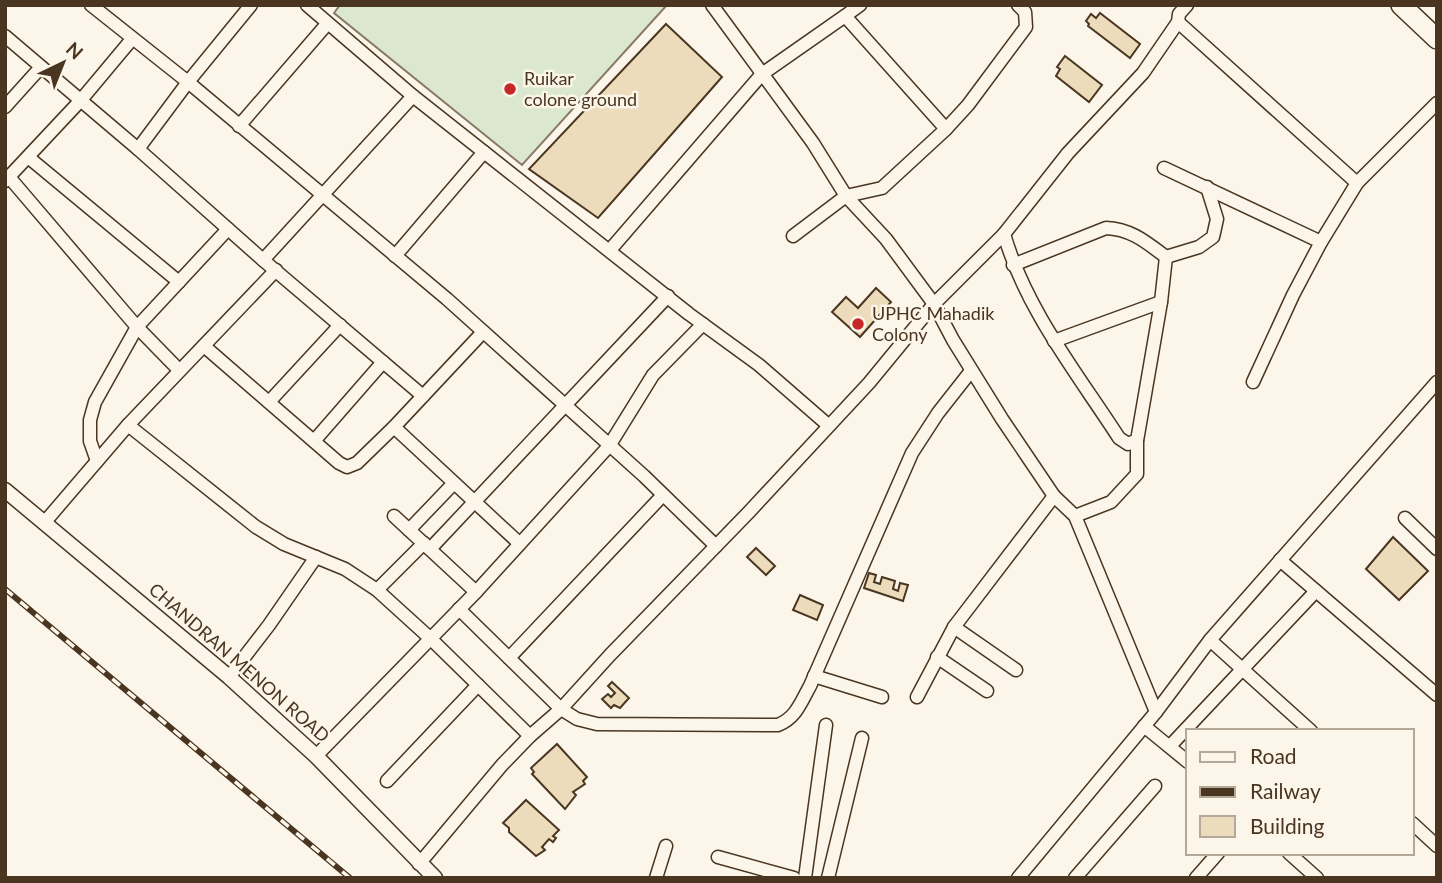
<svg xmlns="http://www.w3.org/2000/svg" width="1442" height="883" font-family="Lato,sans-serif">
<rect width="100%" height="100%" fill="#fbf6e9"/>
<polygon fill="#dce7d0" stroke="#887966" stroke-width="2" points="340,5 667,5 522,165 334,13"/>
<g fill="#ecdcbc" stroke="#4a3520" stroke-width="2">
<polygon points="1100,13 1140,44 1130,58 1088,26 1089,24 1086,21 1091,14 1096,18"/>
<polygon points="666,24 722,77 598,218 529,169"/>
<polygon points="1065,56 1102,85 1089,102 1056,76 1060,69 1057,67"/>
<polygon points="876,288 891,302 860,337 832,312 846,297 858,308"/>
<polygon points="1393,537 1428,571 1399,600 1366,569"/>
<polygon points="756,548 775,566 766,575 747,557"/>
<polygon points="869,573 876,575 874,582 880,584 882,577 895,581 893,589 898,591 900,583 908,585 903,601 864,588"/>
<polygon points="800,595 823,605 817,620 793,610"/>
<polygon points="612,682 629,698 620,708 614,705 611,708 602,699 608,694 611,697 615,693 608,686"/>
<polygon points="557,744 587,777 583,781 585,784 573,792 576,795 565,809 532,774 534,772 531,768"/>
<polygon points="526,800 559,830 553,836 556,838 553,842 549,839 542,847 545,850 536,856 509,832 509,828 503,823"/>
</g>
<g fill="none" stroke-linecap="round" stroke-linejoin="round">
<defs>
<g id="minor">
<polyline points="91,5 188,82 447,299 644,476 716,546"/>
<polyline points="307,5 413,96 689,314 759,365 828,425"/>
<polyline points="712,5 813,143 846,196 886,239 934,304 953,340 1002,419 1054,496 1075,516 1156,712"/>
<polyline points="845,16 860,5"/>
<polyline points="1178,22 1357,183 1437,103"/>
<polyline points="5,36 138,149 188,82 251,5"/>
<polyline points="5,107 41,67"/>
<polyline points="239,126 327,24"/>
<polyline points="946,129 968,105 1026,27 1025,12 1018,5"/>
<polyline points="138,149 263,260 423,396"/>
<polyline points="28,157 179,282"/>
<polyline points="1164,168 1321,242"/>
<polyline points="9,177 137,327 179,370"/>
<polyline points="5,181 81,100 132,39"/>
<path d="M1004,234C1026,310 1077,373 1119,438L1128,444L1137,440L1138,435L1161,302L1166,257"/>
<polyline points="610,250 762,74 845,16 946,129 882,188 846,196 793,236"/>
<polyline points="395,256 484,152"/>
<polyline points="1166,257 1199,247 1213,237 1217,219 1207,187"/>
<polyline points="263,260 413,96"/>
<path d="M1013,265L1106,228C1131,229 1146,242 1166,257"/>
<polyline points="1054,341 1161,302"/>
<polyline points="204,346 339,463 347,467 357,463 394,427 483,332"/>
<polyline points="1253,382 1293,295 1321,242 1357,183"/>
<polyline points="269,402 340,325"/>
<polyline points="128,425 256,527 284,544 345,569 377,590 431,639 530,736"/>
<polyline points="394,427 519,543"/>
<polyline points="314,441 383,362"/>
<polyline points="97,461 90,441 90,420 95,402 137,327 228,229"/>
<polyline points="394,516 476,592"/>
<polyline points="1075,516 1111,502 1137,474 1137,440"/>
<polyline points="1405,518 1437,549"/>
<polyline points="44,523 128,425 276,270"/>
<polyline points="409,530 454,483"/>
<polyline points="430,549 668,296"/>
<polyline points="1280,560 1437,695"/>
<polyline points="377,590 424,543"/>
<path d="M459,609L561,709L577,719L597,724L778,725C796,718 801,702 810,686L912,453L938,413L971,371"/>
<polyline points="954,627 1016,670"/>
<polyline points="1210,640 1311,731"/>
<polyline points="937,657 987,691"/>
<polyline points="509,658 663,495"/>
<polyline points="814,676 882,697"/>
<polyline points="229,677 269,625 316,557"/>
<polyline points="917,697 954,627 1054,496"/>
<polyline points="1144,726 1188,762"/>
<polyline points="1170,746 1316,591"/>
<polyline points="316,756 476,592 609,446 653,375 703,324"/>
<polyline points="387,781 478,685"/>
<polyline points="1412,823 1437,846"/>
<polyline points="1289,853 1317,878"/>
<polyline points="718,857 794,878"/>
<polyline points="419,864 502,765 530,736 561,709 610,655 749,512 869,383 934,304 1004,234 1068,153 1143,73 1178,22 1179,14 1187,5"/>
<polyline points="656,878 666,846"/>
<polyline points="805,878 826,725"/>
<polyline points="828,878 862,738"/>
<polyline points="1018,878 1156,712 1210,640 1437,382"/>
<polyline points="1075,878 1155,786"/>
<polyline points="1196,878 1218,853"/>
</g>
<polyline id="tertiary" points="5,490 229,677 316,756 435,878"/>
<polyline id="trunk" points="1401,5 1437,39"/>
</defs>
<use href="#minor" stroke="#4a3520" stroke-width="15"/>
<use href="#tertiary" stroke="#4a3520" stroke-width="17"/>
<use href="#trunk" stroke="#4a3520" stroke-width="22"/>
<use href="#minor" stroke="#fbf6e9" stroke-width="12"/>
<use href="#tertiary" stroke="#fbf6e9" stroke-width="14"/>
<use href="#trunk" stroke="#fbf6e9" stroke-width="19"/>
<defs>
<polyline id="rail" points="5,589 350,878"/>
</defs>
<use href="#rail" stroke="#4a3520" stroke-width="6"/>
<use href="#rail" stroke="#fbf6e9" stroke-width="3.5" stroke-dasharray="10" stroke-linecap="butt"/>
</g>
<g fill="#c62828" stroke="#fbf6e9" stroke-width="2.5">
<circle cx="510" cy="89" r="7"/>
<circle cx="858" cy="324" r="7"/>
</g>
<g text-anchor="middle" stroke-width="5" stroke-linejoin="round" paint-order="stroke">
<g font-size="18" fill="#4a3520" stroke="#fbf6e9" text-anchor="start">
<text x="524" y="85">Ruikar<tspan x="524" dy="21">colone ground</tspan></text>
<text x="872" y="320">UPHC Mahadik<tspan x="872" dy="21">Colony</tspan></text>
</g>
<g font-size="18" fill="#4a3520" stroke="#fbf6e9">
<text transform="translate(239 663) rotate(41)" y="6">CHANDRAN MENON ROAD</text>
</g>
</g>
<rect width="1442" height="883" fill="none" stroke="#4a3520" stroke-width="14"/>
<rect x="1186" y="729" width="228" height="126" fill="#fbf6e9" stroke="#b4a999" stroke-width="2"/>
<rect x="1200" y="752" width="35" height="10" fill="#fbf6e9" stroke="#b4a999" stroke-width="2"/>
<text x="1250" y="764" font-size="21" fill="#4a3520">Road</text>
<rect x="1200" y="787" width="35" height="10" fill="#4a3520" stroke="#b4a999" stroke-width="2"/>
<text x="1250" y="799" font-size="21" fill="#4a3520">Railway</text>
<rect x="1200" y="816" width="35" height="21" fill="#ecdcbc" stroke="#b4a999" stroke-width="2"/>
<text x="1250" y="834" font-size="21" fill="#4a3520">Building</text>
<g transform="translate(63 63) rotate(43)" stroke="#fbf6e9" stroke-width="5" paint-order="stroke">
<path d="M0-5L12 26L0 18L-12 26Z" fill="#4a3520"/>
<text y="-10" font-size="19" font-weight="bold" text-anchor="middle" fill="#4a3520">N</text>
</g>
</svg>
